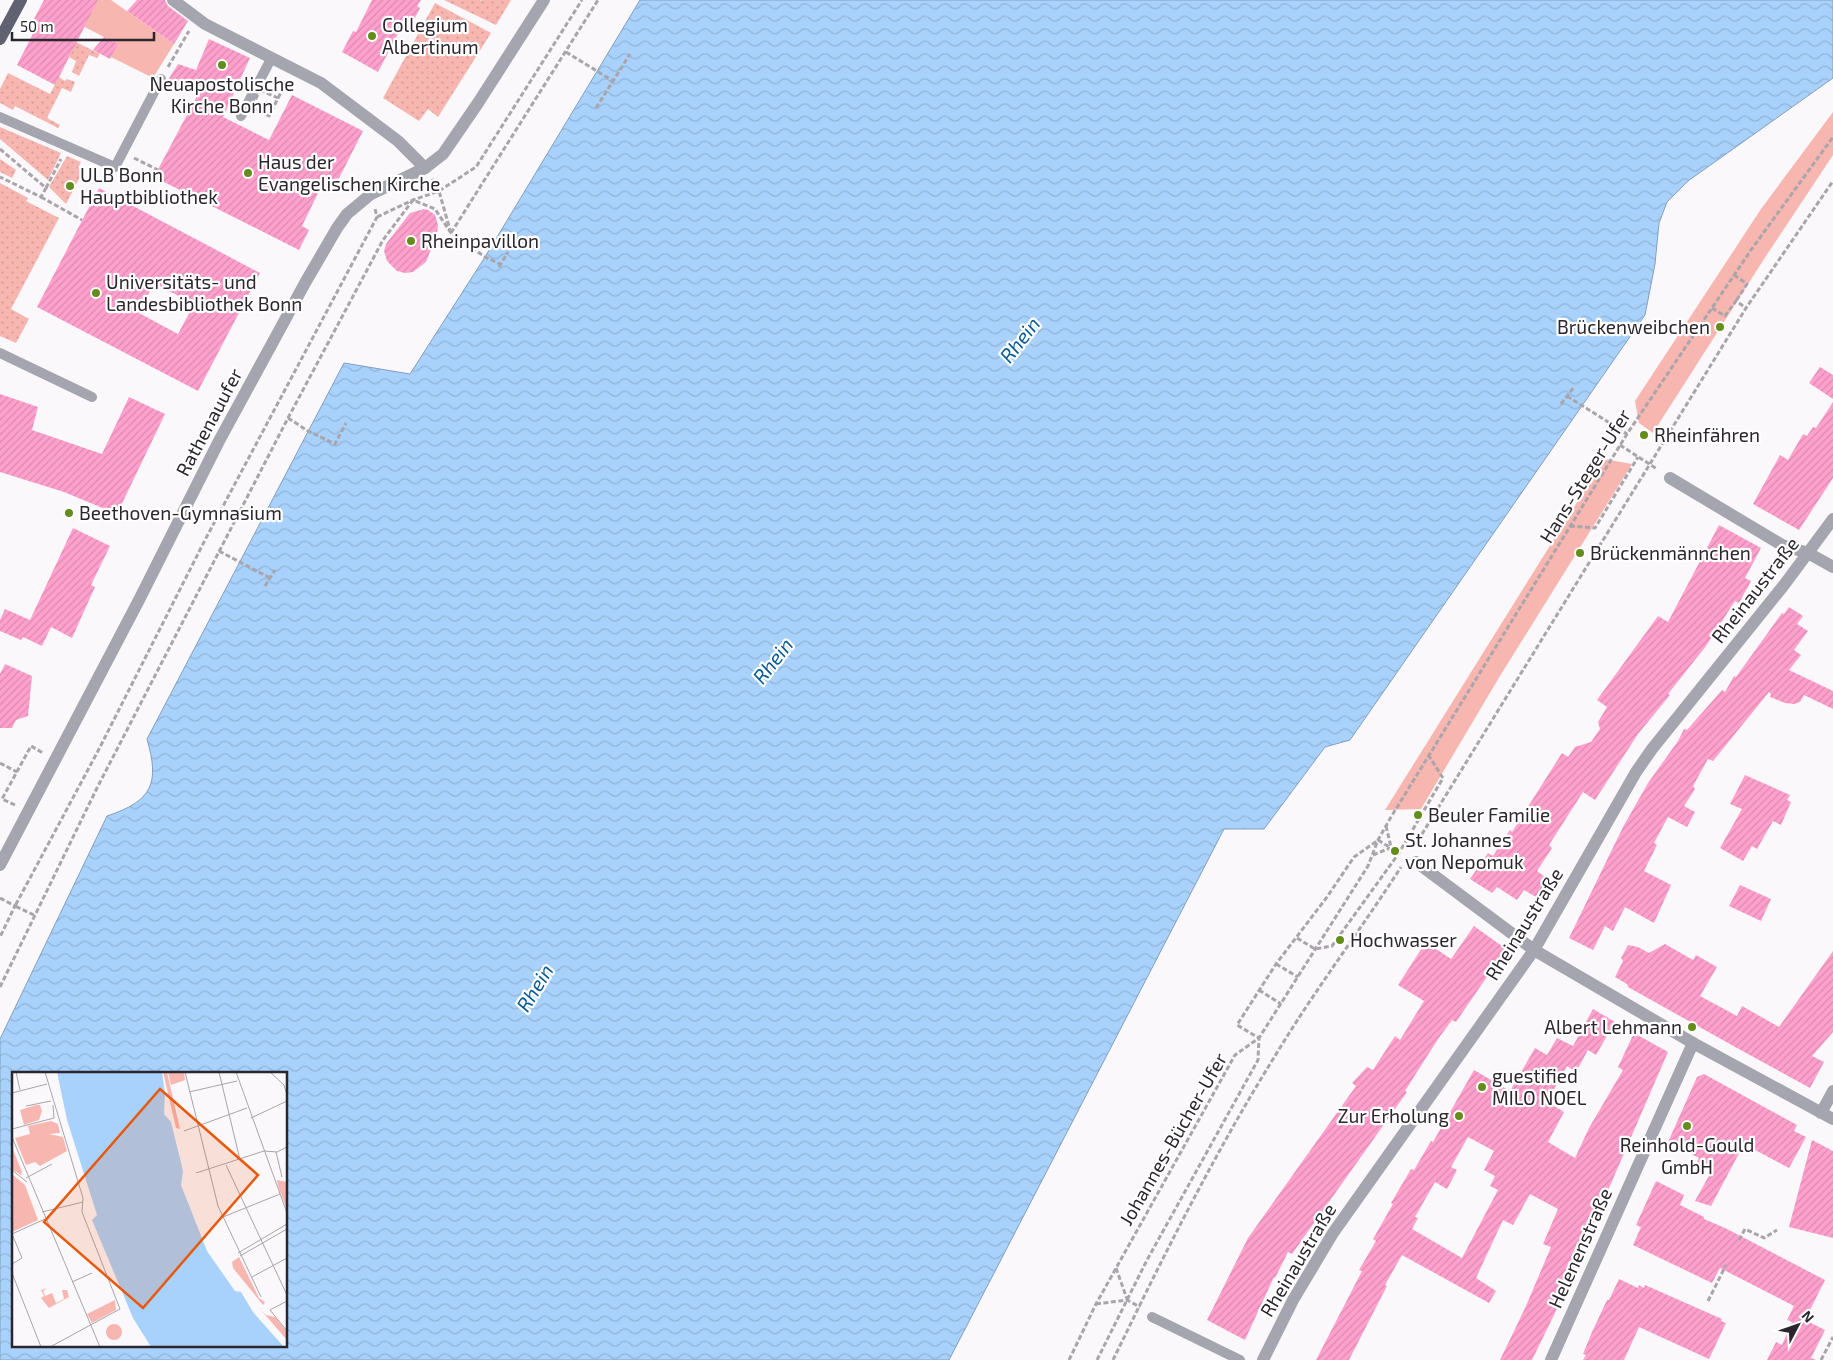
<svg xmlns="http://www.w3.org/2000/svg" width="1833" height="1360" font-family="'Exo 2',sans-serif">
<defs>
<pattern id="grass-dots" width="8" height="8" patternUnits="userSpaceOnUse" patternTransform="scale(1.25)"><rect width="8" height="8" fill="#f7b6b0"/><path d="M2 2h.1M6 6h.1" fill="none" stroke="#d49c98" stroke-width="1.8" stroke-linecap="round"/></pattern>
<pattern id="water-waves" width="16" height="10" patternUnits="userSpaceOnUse" patternTransform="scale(1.25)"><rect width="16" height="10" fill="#a8d2fc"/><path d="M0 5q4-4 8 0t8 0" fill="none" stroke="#91b4d8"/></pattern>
<pattern id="building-hatch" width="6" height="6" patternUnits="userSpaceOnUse" patternTransform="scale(1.25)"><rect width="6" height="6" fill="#ffa1cc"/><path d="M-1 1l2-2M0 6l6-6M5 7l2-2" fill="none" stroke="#db8ab0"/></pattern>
</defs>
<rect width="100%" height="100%" fill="#fbf8fc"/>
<g fill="url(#grass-dots)">
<polygon points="444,0 480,0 481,1 482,0 511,0 496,25"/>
<polygon points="435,3 491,33 438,117 428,109 419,121 383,98"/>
<polygon points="76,42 100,54 97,58 89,55 79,76 72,72 76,61 69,57"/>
<polygon points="8,73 50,94 59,77 65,81 67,79 75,82 71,92 62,88 47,118 60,125 58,128 15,106 13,110 0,103 0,89"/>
<polygon points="0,127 61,153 48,180 0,139"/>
<polygon points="67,156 81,162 78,168 83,171 66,204 49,187"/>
<polygon points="0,159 16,170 12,178 0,172"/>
<polygon points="0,183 28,198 26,201 59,218 11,309 29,319 16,343 0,336"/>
</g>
<g fill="#f7b6b0">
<polygon points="98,0 111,0 174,44 153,78 111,57 117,44 81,25"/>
<polygon points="1833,112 1833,155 1766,256 1653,433 1639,423 1635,401 1761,209"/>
<polygon points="1604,459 1632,464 1500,676 1421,809 1385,810"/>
</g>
<path fill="url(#water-waves)" stroke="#829ebe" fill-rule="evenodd" d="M640,0H1833V78L1688,181L1667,202L1659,223L1655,264L1645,315L1350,740L1325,747L1264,829H1224L949,1360H0V1039L107,816C152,801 160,784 147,739L344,363L410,374L485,257ZM14,1074H286V1346H14Z"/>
<g fill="url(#building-hatch)" fill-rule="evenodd">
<polygon points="44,0 98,0 55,85 17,65 39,22 34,19"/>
<polygon points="137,0 165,0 168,6 188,21 174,44 127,11"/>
<polygon points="372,0 421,0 417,6 420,8 410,28 407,27 406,28 402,26 378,72 342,52 353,31 356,32"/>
<polygon points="104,37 118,44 110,59 93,50"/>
<polygon points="209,39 250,58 223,117 269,140 292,95 363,131 333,190 322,185 302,226 309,230 299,250 154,177 198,94 168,80 178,64 196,70"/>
<path d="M99,188L260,273L198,391L37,307ZM154,283L194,304L178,334L139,313Z"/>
<polygon points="424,209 428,210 435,215 438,225 437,234 426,262 413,272 405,273 397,271 387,261 384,251 386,244 410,213"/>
<polygon points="1820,367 1833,375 1833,399 1809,383"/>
<polygon points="0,394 38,407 32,430 102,454 129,397 165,414 117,514 64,492 0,472"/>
<polygon points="1833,402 1833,478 1799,530 1753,504 1780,455 1788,460 1803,434 1807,436 1813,427 1816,428"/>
<polygon points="1719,525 1761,548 1745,578 1751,581 1739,603 1735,601 1706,646 1668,694 1670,695 1638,734 1595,800 1583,792 1549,845 1552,848 1537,871 1548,879 1536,897 1524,890 1517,900 1497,887 1492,893 1470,879 1488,853 1493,856 1510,830 1512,832 1562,753 1568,757 1575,747 1591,742 1600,729 1598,722 1607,707 1597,700 1658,616 1668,622"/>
<polygon points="73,528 110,546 91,585 95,587 72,638 51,627 42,646 23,637 21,640 0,631 0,620 5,609 30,620"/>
<polygon points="1789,607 1803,616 1797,624 1808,631 1794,650 1801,655 1789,670 1833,691 1833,709 1804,695 1800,702 1794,704 1785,703 1770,697 1771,694 1769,692 1713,761 1708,759 1693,786 1695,789 1684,806 1695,812 1687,827 1668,817 1654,843 1657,845 1644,871 1671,885 1654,923 1625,907 1613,931 1605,926 1593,950 1569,938 1623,827 1648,783 1678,741 1684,729 1687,730 1722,690 1725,692 1734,676 1736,677 1782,613 1784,614"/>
<polygon points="5,664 32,676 28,716 16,720 12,728 0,728 0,674"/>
<polygon points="1745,775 1790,795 1787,800 1791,802 1781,825 1773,821 1757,849 1752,846 1743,861 1720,848 1742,809 1730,804"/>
<polygon points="1740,885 1771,899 1761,921 1729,906"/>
<polygon points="1474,926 1506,949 1456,1022 1452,1020 1438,1039 1405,1091 1407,1092 1292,1254 1288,1252 1275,1278 1274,1277 1245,1340 1207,1320 1248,1238 1356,1086 1352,1083 1367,1067 1373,1070 1395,1036 1400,1040 1424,1001 1398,985 1420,951 1426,942 1451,959"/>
<polygon points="1665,944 1693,960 1696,955 1717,967 1700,996 1737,1016 1742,1006 1779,1027 1833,951 1833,1032 1812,1056 1824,1062 1810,1088 1737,1048 1628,987 1627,984 1615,977 1623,961 1621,958 1628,945 1638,947 1649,953"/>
<path d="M1593,1009L1615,1022L1596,1055L1588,1050L1576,1072L1567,1066L1547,1102L1564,1112L1548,1142L1575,1158L1589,1128L1623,1070L1618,1067L1634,1033L1668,1052L1554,1315L1532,1360H1500L1526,1306L1551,1247L1543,1244L1558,1209L1530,1194L1513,1225L1503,1220L1476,1278L1496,1291L1489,1303L1402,1255L1385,1285L1387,1286L1349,1360H1316L1362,1271L1359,1270L1376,1241L1373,1239L1393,1204L1391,1203L1411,1169L1414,1170L1431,1141L1433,1142L1474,1070L1510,1091L1535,1048L1547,1055L1557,1038L1573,1046ZM1468,1137L1494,1151L1484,1170L1495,1176L1490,1186L1498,1190L1462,1258L1412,1229L1418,1218L1415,1217L1435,1182L1447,1189L1457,1170L1451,1167Z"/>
<polygon points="1704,1074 1797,1125 1794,1131 1806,1137 1789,1168 1744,1144 1711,1206 1695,1201 1711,1172 1696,1164 1699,1158 1668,1142 1697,1077"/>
<polygon points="1812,1140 1833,1151 1833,1238 1789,1227"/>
<polygon points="1656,1181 1684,1195 1680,1205 1704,1217 1704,1219 1725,1228 1825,1280 1805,1320 1825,1330 1811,1358 1816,1360 1767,1360 1776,1342 1782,1345 1792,1322 1787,1320 1794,1306 1720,1268 1712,1283 1633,1245 1641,1227 1636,1225"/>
<polygon points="1619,1279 1638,1288 1639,1285 1644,1288 1645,1285 1722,1319 1721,1321 1726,1323 1709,1359 1639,1327 1624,1360 1583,1360 1586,1355 1583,1354 1592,1332 1607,1300 1609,1300"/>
</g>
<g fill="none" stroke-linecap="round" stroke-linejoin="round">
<g stroke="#a9a5aa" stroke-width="3" stroke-dasharray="5 2.5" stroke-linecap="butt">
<polyline points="566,52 613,81"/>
<polyline points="168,67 189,31"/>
<polygon points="260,90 278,98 269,116 252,107"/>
<polyline points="278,98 287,81"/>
<polyline points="596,108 630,54"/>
<polyline points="0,149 46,188 41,197 0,177"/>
<polyline points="134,158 158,170"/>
<polyline points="432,179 439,191 450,230"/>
<polyline points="46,188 61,159"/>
<polyline points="41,197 82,220"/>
<polyline points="377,217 413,200 439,191 476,167 582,0"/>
<polyline points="451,233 598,0"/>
<polyline points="499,267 508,252"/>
<polyline points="1734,275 1747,284 1736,301"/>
<polyline points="1712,308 1725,316 1736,301 1746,308"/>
<polyline points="1567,396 1627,434"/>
<polyline points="1561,404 1574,387"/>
<polyline points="288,418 308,431 335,444 346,423"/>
<polyline points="1620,445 1657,469"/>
<polyline points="1570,526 1595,528 1638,457"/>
<polyline points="219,551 270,578"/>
<polyline points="265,586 275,570"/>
<polyline points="0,763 17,772"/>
<polyline points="15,805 2,799 31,746 43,753"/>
<polyline points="1386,826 1391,847"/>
<polyline points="1378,840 1399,853"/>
<polyline points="1414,847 1746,308 1833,181"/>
<polyline points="1373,855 1390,848"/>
<polyline points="0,898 15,906 0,937"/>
<polyline points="34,915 15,906 98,751 205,540 377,217 375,209"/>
<polyline points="1297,938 1315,949 1332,946 1399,853 1443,778 1429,756"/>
<polyline points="1276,964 1298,977"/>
<polyline points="0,987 97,788 288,418 383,240 413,200 435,209 451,233 485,257 500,264"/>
<polyline points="1259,990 1281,1004"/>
<polyline points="1739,1240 1745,1229 1764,1238 1777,1230"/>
<polyline points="1116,1268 1127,1299"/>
<polyline points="1708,1301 1726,1265"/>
<polyline points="1096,1304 1127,1300 1140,1307"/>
<polyline points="1069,1360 1096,1304 1235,1055 1259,1038 1368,866 1378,840 1391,817 1627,434 1751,250 1833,137"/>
<polyline points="1097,1360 1147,1260 1258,1060 1259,1038 1237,1025 1276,964 1327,897 1354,857 1377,841"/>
<path d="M1113,1360C1163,1257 1214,1154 1275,1056C1314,991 1360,931 1401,867"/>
<polyline points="1821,1360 1833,1337"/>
</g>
<g stroke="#a5a5af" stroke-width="10">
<polyline points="241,116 271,59"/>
<polyline points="0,117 115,167 161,79"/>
<polyline points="0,353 92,397"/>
<polyline points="1152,1317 1240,1360"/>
</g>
<g stroke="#a5a5af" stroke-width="12">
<polyline points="173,0 205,24 321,83 398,141 425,168"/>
<polyline points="1670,478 1782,545 1808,553 1833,567"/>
<polyline points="1416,862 1534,950 1693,1043 1833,1119"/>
<polyline points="0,865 139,600 219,441 305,283 337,228 347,214 371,194 425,168 443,154 478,103 544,0"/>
<polyline points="1821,1113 1833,1091"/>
<polyline points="1263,1360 1293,1300 1333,1233 1534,950 1636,772 1652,749 1784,585 1833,519"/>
<polyline points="1551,1360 1693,1043"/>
</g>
<polyline stroke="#606171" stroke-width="12" points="0,39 21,0"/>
</g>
<g fill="#648d1b" stroke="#fff" stroke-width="2">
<circle cx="372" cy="36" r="5"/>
<circle cx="222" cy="65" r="5"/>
<circle cx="248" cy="173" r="5"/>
<circle cx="70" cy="186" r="5"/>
<circle cx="411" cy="241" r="5"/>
<circle cx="96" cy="293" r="5"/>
<circle cx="1720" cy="327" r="5"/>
<circle cx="1644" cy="435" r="5"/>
<circle cx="69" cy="513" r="5"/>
<circle cx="1580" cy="553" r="5"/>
<circle cx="1418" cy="815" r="5"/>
<circle cx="1395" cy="851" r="5"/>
<circle cx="1340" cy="940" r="5"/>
<circle cx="1692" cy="1027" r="5"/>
<circle cx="1482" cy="1087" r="5"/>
<circle cx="1459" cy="1116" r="5"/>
<circle cx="1687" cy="1126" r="5"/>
</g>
<g text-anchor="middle" stroke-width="4.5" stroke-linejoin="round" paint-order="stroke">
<g font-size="19" fill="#2b262d" stroke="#fff" text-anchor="start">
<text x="382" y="32">Collegium<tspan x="382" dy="22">Albertinum</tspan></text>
<text x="222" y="91" text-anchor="middle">Neuapostolische<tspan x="222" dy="22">Kirche Bonn</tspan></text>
<text x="258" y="169">Haus der<tspan x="258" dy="22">Evangelischen Kirche</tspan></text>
<text x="80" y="182">ULB Bonn<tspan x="80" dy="22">Hauptbibliothek</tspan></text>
<text x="421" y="248">Rheinpavillon</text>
<text x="106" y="289">Universitäts- und<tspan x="106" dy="22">Landesbibliothek Bonn</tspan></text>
<text x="1710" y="334" text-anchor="end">Brückenweibchen</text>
<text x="1654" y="442">Rheinfähren</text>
<text x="79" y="520">Beethoven-Gymnasium</text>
<text x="1590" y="560">Brückenmännchen</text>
<text x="1428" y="822">Beuler Familie</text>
<text x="1405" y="847">St. Johannes<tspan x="1405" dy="22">von Nepomuk</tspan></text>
<text x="1350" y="947">Hochwasser</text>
<text x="1682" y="1034" text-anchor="end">Albert Lehmann</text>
<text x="1492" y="1083">guestified<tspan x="1492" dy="22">MILO NOEL</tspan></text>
<text x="1449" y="1123" text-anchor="end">Zur Erholung</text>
<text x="1687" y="1152" text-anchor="middle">Reinhold-Gould<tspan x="1687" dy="22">GmbH</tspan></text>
</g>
<g font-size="19" fill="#2b262d" stroke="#fff">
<text transform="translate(209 422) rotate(-62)" y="7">Rathenauufer</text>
<text transform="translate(1585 476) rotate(-58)" y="7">Hans-Steger-Ufer</text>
<text transform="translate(1755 590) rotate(-52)" y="7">Rheinaustraße</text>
<text transform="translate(1524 924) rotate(-58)" y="7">Rheinaustraße</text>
<text transform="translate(1173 1139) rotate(-60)" y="7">Johannes-Bücher-Ufer</text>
<text transform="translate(1580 1248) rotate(-66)" y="7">Helenenstraße</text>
<text transform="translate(1298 1260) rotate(-59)" y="7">Rheinaustraße</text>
</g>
<g font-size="20" font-style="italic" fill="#055a97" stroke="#fff">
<text transform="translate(1020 340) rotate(-52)" y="7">Rhein</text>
<text transform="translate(773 661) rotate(-52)" y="7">Rhein</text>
<text transform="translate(535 988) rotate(-58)" y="7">Rhein</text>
</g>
</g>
<g transform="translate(12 1072)">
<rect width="275" height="275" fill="#fbf8fc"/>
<path d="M265,108L275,110V138L266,114ZM35,216L31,219L33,224L40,221L44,231L52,227L50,218H55L57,225L37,236L29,226L32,224L29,218ZM248,237L254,243L263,245L275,260V268Z" fill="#f7b6b0"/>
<path d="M151,0H155L168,57L164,56ZM156,0H172L173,8L159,13ZM24,33H28L30,39L27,48L12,53L8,38ZM39,49L46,52L48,61L37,62L51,65L55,79L28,94L23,90L14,93L3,66L18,62L16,54ZM0,75L10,100L9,103L0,97ZM0,102L13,113L26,148L0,160ZM227,185L247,226L253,230L251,233L221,196L220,190ZM103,228L104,238L80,251L75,242ZM94 260a8 8 0 1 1 16 0a8 8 0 1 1-16 0Z" fill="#f7b6b0"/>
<path d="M45,0H150L153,21L152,42L159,50L171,99L169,113L195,179L223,219L229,220L241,240L272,275H139L121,246L80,148L85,143L55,48Z" fill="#a8d2fc"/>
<path fill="none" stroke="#a8a4a9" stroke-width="1" d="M4,0L8,18M33,0L71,126L70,140L108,237L38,275M173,0L206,134L249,225M207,0L228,88M224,0L275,141M258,0L272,13L275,23M177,20L225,9M0,21L35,12M14,34L39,29M239,46L275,29M0,57L42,46L41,33M172,59L235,36M0,65L88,275M264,80L270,105M214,93L275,223M0,98L15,110M184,101L252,79L265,80L275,75M14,106L40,92M30,140L71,130M211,145L268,122M0,162L33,147M226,181L275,152M228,184L275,157M0,192L10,186L0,162M0,201L29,275M240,205L275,186M60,210L80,201M275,229L258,238L275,259"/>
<path fill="#e8590c" fill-opacity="0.15" stroke="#e8590c" stroke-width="2.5" d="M148,17L246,103L131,236L32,150Z"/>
<rect width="275" height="275" fill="none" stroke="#2b262d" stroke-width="2.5"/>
</g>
<g transform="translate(1798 1325) rotate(49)" stroke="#ffffff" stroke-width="4" paint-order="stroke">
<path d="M0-4L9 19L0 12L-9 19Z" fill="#2b262d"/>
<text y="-8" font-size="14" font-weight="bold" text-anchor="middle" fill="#2b262d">N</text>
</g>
<path d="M12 32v8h142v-8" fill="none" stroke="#2b262d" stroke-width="2.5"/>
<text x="20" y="32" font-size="15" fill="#2b262d" stroke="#ffffff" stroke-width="4" paint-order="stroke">50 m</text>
</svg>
